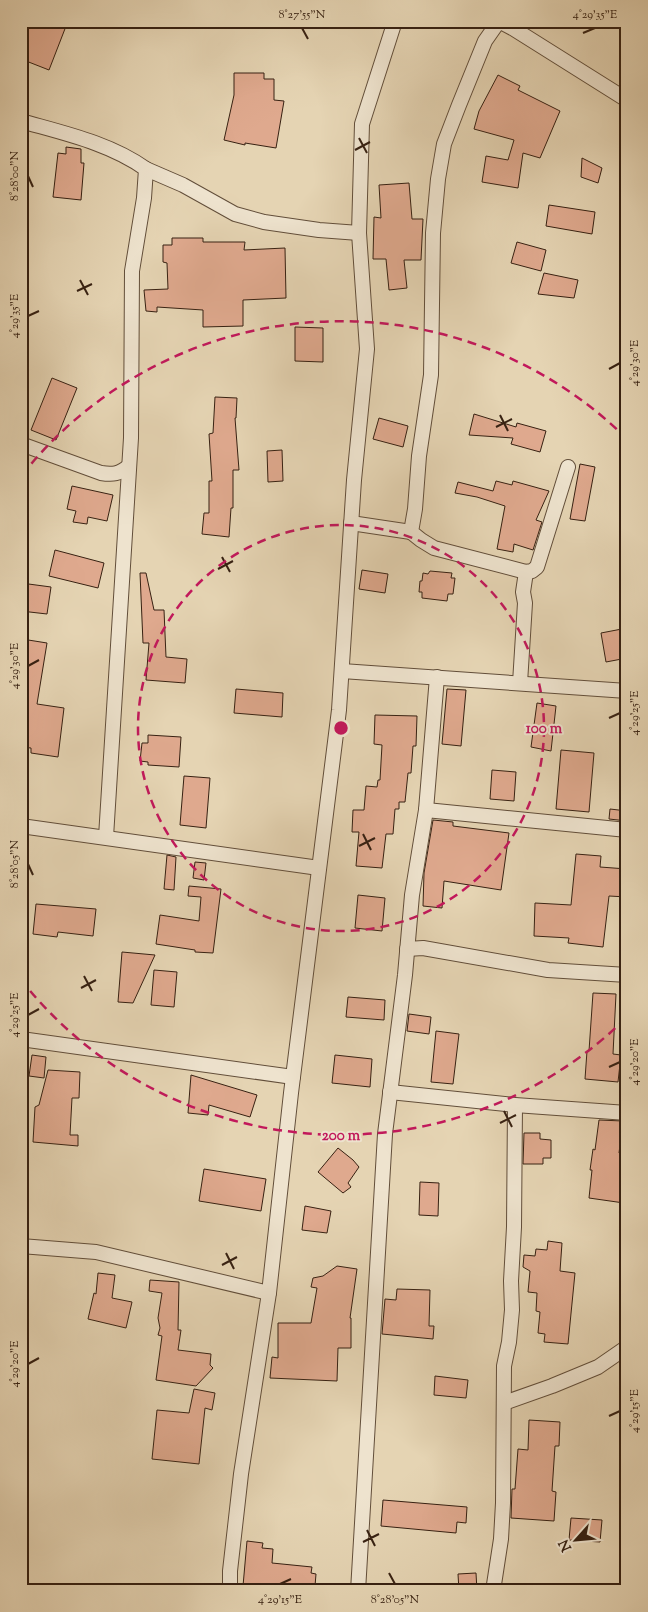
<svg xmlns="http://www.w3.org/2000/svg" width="648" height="1612" font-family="'Sorts Mill Goudy',serif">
<rect width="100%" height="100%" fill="#e5d4b3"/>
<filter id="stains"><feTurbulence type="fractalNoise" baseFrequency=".004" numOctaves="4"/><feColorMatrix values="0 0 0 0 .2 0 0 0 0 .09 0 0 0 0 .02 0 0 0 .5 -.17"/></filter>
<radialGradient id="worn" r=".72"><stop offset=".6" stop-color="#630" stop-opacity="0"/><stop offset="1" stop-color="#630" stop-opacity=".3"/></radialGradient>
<g fill="#dfa98e" stroke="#372112">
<polygon points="21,21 68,21 49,70 21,59"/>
<polygon points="234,73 264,73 264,79 274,79 274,100 284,101 276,148 245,143 245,145 224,140 234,95"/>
<polygon points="498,75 520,86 518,90 560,111 540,158 523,153 518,188 482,182 486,156 508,160 514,140 474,129 479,111"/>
<polygon points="66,147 81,149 81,163 84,163 81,200 53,197 58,153 66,154"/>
<polygon points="582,158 602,168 598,183 581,177"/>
<polygon points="409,183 412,219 423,219 421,260 404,260 407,288 389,290 386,259 373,259 374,217 381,218 379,185"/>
<polygon points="549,205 595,212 592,234 546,226"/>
<polygon points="172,238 203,238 203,242 245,242 244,250 285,248 286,298 243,300 243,326 203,327 203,310 157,307 157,312 146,311 144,290 168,289 167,263 163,262 163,245 172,245"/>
<polygon points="517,242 546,250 541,271 511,263"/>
<polygon points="544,273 578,280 574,298 538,294"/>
<polygon points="295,327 323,328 323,362 295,361"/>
<polygon points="52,378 77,388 56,440 31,430"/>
<polygon points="215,397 237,398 236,418 235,418 239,470 233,470 233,508 231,508 229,537 202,534 204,513 209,513 209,481 212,481 209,434 213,433"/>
<polygon points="474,414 516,427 517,423 546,431 540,452 511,444 513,438 469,435"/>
<polygon points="379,418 408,426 403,447 373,439"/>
<polygon points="282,450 283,481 268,482 267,451"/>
<polygon points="580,464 595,467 585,521 570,519"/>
<polygon points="496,481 512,485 513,481 549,491 536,520 542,522 533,550 514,544 513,552 497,549 505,506 477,497 455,493 458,482 493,491"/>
<polygon points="72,486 113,495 107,521 88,517 87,524 73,522 76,511 67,509"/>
<polygon points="55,550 104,563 98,588 49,576"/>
<polygon points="362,570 388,574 385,593 359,589"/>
<polygon points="430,571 452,573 451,578 455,578 453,594 448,594 447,601 422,598 422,592 419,592 420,581 422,581 423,573 428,574"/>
<polygon points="140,573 146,573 154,610 164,610 166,657 187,659 185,683 146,680 149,643 143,643"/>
<polygon points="21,583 51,587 47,614 21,611"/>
<polygon points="627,628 627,658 606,662 601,633"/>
<polygon points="22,639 47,643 37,704 64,708 58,757 31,753 31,748 21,747"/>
<polygon points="236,689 283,693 282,717 234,713"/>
<polygon points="447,689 466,690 461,746 442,744"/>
<polygon points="537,703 556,706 551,751 531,747"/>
<polygon points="375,715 417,716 416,746 413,746 411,773 408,773 405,802 399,802 399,809 395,809 393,834 386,834 382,868 356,866 359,832 352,832 353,810 364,810 366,786 377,787 378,780 380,780 382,745 374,744"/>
<polygon points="148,735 181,737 179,767 148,765 148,762 140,761 142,743 148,743"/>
<polygon points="561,750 594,753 589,812 556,809"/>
<polygon points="492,770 516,772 514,801 490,799"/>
<polygon points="184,776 210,778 206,828 180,825"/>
<polygon points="610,809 627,811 627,821 609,819"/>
<polygon points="433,820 453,822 453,826 509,833 501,890 444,881 442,908 423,906 424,873"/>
<polygon points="576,854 601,856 600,867 627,869 627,897 609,896 603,947 568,943 569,938 534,936 535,903 571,905"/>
<polygon points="167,855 176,857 174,890 164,889"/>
<polygon points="195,862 206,863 204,880 193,878"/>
<polygon points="189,886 221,889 213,953 195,952 195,950 156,944 160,915 199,921 201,897 188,896"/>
<polygon points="358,895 385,898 382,931 355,928"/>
<polygon points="36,904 96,909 93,936 58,932 57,937 33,934"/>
<polygon points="122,952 155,955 133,1003 118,1002"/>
<polygon points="154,970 177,972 174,1007 151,1005"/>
<polygon points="593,993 616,994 613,1054 621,1055 618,1082 585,1079 587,1051 589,1051"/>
<polygon points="348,997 385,1000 384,1020 346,1017"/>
<polygon points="409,1014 431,1017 429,1034 407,1031"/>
<polygon points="436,1031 459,1034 453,1084 431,1082"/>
<polygon points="32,1055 46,1057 44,1078 29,1076"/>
<polygon points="335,1055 372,1059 370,1087 332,1083"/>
<polygon points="48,1070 80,1072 79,1098 72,1098 70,1135 78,1135 78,1146 33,1142 35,1107 39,1105"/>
<polygon points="191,1075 257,1095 250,1117 209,1105 208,1115 188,1113"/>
<polygon points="599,1120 623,1121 619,1153 627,1154 627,1182 624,1203 589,1198 592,1170 590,1170 593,1149 595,1150"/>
<polygon points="524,1133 540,1133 540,1139 551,1140 551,1158 543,1158 543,1164 523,1164"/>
<polygon points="338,1148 353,1160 359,1167 348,1183 351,1187 343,1193 318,1172"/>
<polygon points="204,1169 266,1179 261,1211 199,1201"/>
<polygon points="420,1182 439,1183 438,1216 419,1215"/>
<polygon points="305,1206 331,1211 327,1233 302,1230"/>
<polygon points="548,1241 562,1243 560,1271 575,1273 568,1344 544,1342 545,1334 538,1333 540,1312 536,1311 537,1293 528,1292 530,1271 523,1267 524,1255 535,1256 536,1249 547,1250"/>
<polygon points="337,1266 357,1269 350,1318 351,1318 351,1348 338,1348 337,1381 270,1378 272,1357 278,1358 278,1323 311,1323 317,1288 311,1287 313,1278 323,1276"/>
<polygon points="98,1273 115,1275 112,1298 132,1302 126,1328 88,1319 94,1293 96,1294"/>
<polygon points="150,1280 179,1282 178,1330 181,1330 178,1350 211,1354 210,1365 213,1368 196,1386 156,1380 162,1336 158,1335 160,1328 158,1318 162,1293 149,1291"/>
<polygon points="397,1289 430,1290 429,1326 434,1326 433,1339 382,1334 385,1299 396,1300"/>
<polygon points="435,1376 468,1380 466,1398 434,1395"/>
<polygon points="194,1389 215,1393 212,1410 205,1408 199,1464 152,1459 157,1410 189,1413"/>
<polygon points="529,1420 560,1422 559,1446 555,1446 552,1491 556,1492 554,1521 511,1518 512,1489 515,1489 518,1449 528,1450"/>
<polygon points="383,1500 467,1507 466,1523 457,1522 456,1533 381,1526"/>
<polygon points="571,1518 602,1520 600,1542 569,1540"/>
<polygon points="247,1541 263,1543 262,1548 273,1549 272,1563 312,1567 311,1573 316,1574 315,1586 308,1585 307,1591 284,1591 243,1586"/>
<polygon points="476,1573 477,1591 459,1591 458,1574"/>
</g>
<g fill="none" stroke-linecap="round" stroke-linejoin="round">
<defs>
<g id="minor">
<polyline points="499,21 485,41 459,105 444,144 438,179 433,233 431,375 419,456 415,509 411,532 421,540 434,548 526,572 523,592 525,603 520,683"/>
<polyline points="499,21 514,29 627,100"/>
<path d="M21,121C63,133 110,143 146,169L144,198L132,271L131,438L106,837"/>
<polyline points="146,169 183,185 235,214 264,222 319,230 359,233"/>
<path d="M21,444L101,473C113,475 119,474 129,466"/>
<polyline points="351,523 411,532"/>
<polyline points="526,572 532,571 537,567 568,467"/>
<polyline points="342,671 627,691"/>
<polyline points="426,810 627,830"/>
<polyline points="21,826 319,868"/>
<polyline points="407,949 423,948 548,970 627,975"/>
<polyline points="21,1039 293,1077"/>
<polyline points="390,1092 515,1105 627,1113"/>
<polyline points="21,1246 96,1252 269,1293"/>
<polyline points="504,1403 552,1386 598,1367 627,1347"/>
<polyline points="230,1591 230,1571 241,1474 269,1293 291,1093 339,710 354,480 367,349 359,233 362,124 395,21"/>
<polyline points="358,1591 385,1134 405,975 412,895 426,810 437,677"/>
<polyline points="493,1591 501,1539 503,1503 504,1366 509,1342 512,1310 511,1281 514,1227 515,1105"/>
</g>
</defs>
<use href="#minor" stroke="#624e3a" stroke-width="16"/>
<use href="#minor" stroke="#eee3ce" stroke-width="14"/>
</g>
<path fill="none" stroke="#372112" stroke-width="2" d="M302,28L308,39M583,33L595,28M359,138L367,153M355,150L370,142M28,176L33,187M80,280L88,295M77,291L92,284M28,316L39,311M609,369L620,363M500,415L508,431M496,427L512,419M222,557L230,572M218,569L233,561M28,666L39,660M609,718L620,713M363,834L371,850M359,846L375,838M28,864L33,875M84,976L92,991M81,988L96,980M28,1015L39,1009M609,1067L620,1062M504,1111L512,1127M500,1123L516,1115M226,1253L234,1269M222,1265L237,1257M28,1364L39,1358M609,1416L620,1411M367,1530L375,1546M363,1542L379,1534M389,1573L395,1584M280,1584L291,1579"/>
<g fill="none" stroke="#c2185b" stroke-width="2.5" stroke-dasharray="9 6">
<circle cx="341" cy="728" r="203"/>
<path d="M626 1018A407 407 0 0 1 22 981M22 475A407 407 0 0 1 626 438"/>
</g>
<circle cx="341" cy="728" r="8" fill="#c2185b" stroke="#eee3ce" stroke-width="2.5"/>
<g font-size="15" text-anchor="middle" font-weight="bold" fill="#c2185b" stroke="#eee3ce" stroke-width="4" stroke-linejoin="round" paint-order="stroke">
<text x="544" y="733">100 m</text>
<text x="341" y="1140">200 m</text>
</g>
<rect width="648" height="1612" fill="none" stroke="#e5d4b3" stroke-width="55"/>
<g transform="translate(576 1540) rotate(243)" stroke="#eee3ce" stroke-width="4" paint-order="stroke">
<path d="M0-4L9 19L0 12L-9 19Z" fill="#372112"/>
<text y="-8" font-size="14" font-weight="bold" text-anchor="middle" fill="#372112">N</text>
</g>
<rect x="28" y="28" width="592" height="1556" fill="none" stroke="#372112" stroke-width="2"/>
<g font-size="12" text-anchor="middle" fill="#372112">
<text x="302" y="18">8°27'55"N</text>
<text x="595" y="18">4°29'35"E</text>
<text transform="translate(14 176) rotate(-90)" y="4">8°28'00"N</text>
<text transform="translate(14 316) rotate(-90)" y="4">4°29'35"E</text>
<text transform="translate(634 363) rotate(-90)" y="4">4°29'30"E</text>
<text transform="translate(14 666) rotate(-90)" y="4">4°29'30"E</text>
<text transform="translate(634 713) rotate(-90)" y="4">4°29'25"E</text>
<text transform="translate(14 864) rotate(-90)" y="4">8°28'05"N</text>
<text transform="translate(14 1015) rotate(-90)" y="4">4°29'25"E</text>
<text transform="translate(634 1062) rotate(-90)" y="4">4°29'20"E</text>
<text transform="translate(14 1364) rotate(-90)" y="4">4°29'20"E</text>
<text transform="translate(634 1411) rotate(-90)" y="4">4°29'15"E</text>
<text x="280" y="1603">4°29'15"E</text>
<text x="395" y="1603">8°28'05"N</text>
</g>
<rect width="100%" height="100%" filter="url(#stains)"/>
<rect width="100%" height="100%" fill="url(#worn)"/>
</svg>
